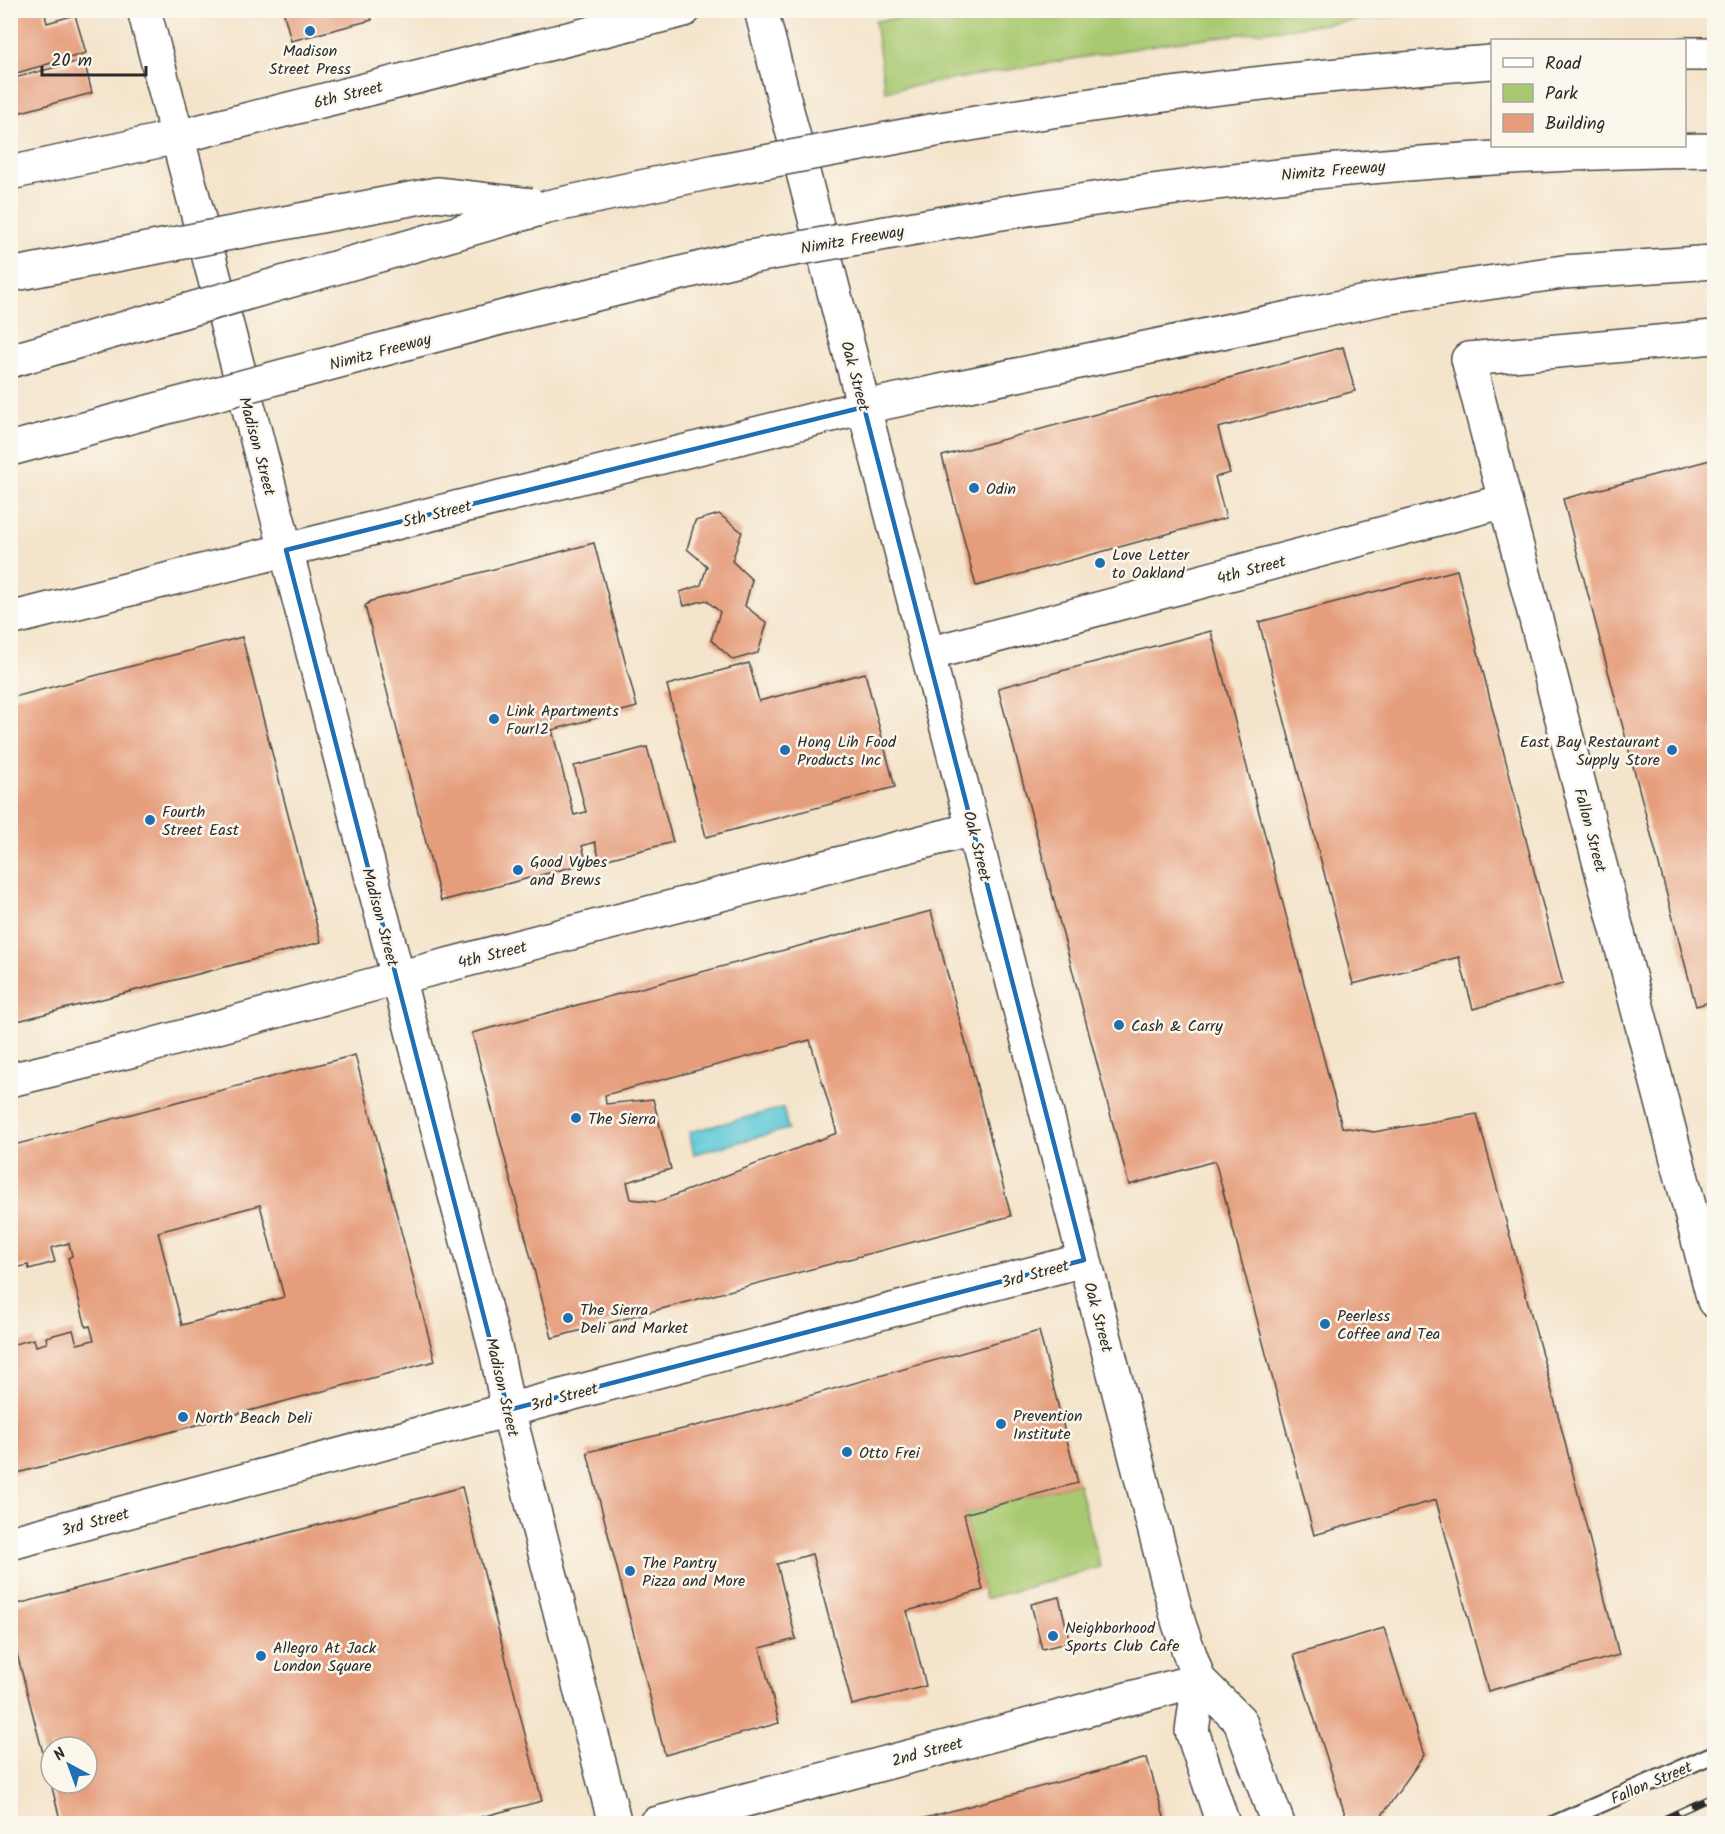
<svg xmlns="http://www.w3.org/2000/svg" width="1725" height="1834" font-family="Kalam,sans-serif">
<rect width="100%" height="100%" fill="#fbf7ec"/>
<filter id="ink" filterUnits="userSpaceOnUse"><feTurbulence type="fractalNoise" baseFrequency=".0167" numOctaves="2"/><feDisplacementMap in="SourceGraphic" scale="12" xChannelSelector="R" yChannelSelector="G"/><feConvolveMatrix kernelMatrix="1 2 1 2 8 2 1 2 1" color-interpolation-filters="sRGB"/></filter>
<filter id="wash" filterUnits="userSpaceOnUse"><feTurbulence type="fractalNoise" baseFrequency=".008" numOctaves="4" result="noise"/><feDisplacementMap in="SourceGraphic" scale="24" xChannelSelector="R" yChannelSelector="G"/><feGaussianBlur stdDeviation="1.35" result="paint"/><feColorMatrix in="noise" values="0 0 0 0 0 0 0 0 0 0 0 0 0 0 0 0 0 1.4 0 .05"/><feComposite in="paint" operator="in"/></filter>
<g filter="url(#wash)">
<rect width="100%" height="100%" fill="#f4e4cb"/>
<g fill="#a9c971" stroke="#6a7a4e" stroke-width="1.5">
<polygon points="966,11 966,10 1474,11 1393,16 1173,42 885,91 875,21"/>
<polygon points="1078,1483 1100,1567 985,1599 964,1514"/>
</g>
<polygon fill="#5ec9d7" stroke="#447a81" stroke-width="1.5" points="783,1108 788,1129 694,1154 689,1132"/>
<g id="blocks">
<g fill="#e59d7b" fill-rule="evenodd">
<polygon points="10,10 44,10 47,23 75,15 86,53 10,75 10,32 14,31"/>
<polygon points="283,10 369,10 372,20 291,41"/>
<polygon points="84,60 92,93 10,115 10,79"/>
<polygon points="1343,347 1355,391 1218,428 1230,473 1215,477 1226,518 976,586 942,456"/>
<polygon points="1714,459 1714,1001 1696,1006 1563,499"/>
<polygon points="719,514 742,532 732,561 752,580 745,606 767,623 758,653 733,660 711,640 720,612 706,600 684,606 680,592 701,585 707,566 687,549 695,521"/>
<polygon points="594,543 637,707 552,730 574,815 586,812 574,766 647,747 673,842 600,861 595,842 582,846 587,863 441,901 365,606 371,601"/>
<polygon points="1457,570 1563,984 1473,1009 1459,957 1353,984 1259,622"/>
<polygon points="1211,631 1342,1127 1374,1132 1477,1114 1554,1399 1619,1655 1488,1691 1436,1500 1314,1535 1215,1161 1129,1185 998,688"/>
<polygon points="242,637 321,942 10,1023 10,698"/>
<polygon points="749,663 759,701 865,673 895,787 706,837 667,685"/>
<path d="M931,911L1011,1216L552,1338L472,1033ZM810,1040L837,1133L657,1202L631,1199L627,1182L671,1169L653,1099L606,1104L605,1095Z"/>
<path d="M355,1055L435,1361L10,1475V1345L34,1339L36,1346L47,1343L46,1337L73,1330L77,1344L94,1340L90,1326L86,1327L68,1258L72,1256L69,1243L51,1248L55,1262L29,1269L28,1265L14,1268V1273L10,1274V1146ZM260,1205L284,1297L182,1325L158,1232Z"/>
<polygon points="1039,1331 1078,1483 964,1514 983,1590 907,1611 926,1686 852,1705 812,1554 777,1564 796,1639 760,1648 779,1723 665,1755 587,1452 737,1416"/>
<polygon points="462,1487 542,1801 455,1824 61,1824 51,1783 87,1783 87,1747 51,1747 50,1780 10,1627 10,1606"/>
<polygon points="1059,1597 1070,1642 1042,1649 1031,1604"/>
<polygon points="1384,1628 1424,1755 1376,1824 1348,1824 1294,1655"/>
<polygon points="1147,1758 1166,1824 906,1824 906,1823"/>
</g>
</g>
</g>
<g filter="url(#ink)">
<use href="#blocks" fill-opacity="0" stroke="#494743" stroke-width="1.5"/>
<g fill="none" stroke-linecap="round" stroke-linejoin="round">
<defs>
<polyline id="service" points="1555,1824 1714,1754"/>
<g id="minor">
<polyline points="1714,337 1468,359 1714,1301"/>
<polyline points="286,550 497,1355 508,1410 615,1824"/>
<polyline points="928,654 1505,501"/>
<polyline points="10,1080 134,1050 397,978 973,829"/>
<polyline points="10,1543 508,1410 1084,1260"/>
<polyline points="655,1824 1199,1680"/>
</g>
<g id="secondary">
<polyline points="761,10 1179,1624 1199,1680 1240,1721 1278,1824"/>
<polyline points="10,173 177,137 684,10"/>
<polyline points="10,619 286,550"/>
<polyline points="1199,1680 1192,1731 1223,1824"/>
</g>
<polyline id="primary" points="144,10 286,550 864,407"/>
<g id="motorway">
<polyline points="1684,54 1714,54"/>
<path d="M941,129C1124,97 1307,75 1492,62"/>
<path d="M966,219C1214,177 1463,153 1714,150"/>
<polyline points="864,407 1384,298 1563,272 1714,262"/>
</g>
</defs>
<use href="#service" stroke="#494743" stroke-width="20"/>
<use href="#minor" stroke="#494743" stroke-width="36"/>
<use href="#secondary" stroke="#494743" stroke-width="36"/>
<use href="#primary" stroke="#494743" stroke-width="36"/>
<use href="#motorway" stroke="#494743" stroke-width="36"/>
<use href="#service" stroke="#fff" stroke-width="16"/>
<use href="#minor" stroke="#fff" stroke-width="33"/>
<use href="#secondary" stroke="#fff" stroke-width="33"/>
<use href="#primary" stroke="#fff" stroke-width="33"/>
<use href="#motorway" stroke="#fff" stroke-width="33"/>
<defs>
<g id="rail">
<polyline points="1653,1824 1714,1796"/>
<polyline points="1705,1824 1714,1819"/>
</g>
</defs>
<use href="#rail" stroke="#2b2b2b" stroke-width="7"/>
<use href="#rail" stroke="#fbf7ec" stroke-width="4.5" stroke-dasharray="14" stroke-linecap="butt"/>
<defs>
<g id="motorway-bridge">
<polyline points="10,275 437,194 531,205"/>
<polyline points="10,361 547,207 716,171 941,129"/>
<polyline points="10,449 519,313 738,259 966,219"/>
</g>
</defs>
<use href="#motorway-bridge" stroke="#494743" stroke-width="36" stroke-linecap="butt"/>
<use href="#motorway-bridge" stroke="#fff" stroke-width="33"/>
</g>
</g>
<path fill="none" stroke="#1f6fb2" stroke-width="4.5" stroke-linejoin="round" d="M864,407L1084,1260L508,1410L286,550Z"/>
<g fill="#1f6fb2" stroke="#fbf7ec" stroke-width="2">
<circle cx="310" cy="31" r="6"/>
<circle cx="974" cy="488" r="6"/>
<circle cx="1100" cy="563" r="6"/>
<circle cx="494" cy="719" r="6"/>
<circle cx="785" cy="750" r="6"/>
<circle cx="1672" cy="750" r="6"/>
<circle cx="150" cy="820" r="6"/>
<circle cx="518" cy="870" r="6"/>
<circle cx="1119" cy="1025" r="6"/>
<circle cx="576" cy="1118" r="6"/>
<circle cx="568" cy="1318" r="6"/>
<circle cx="1325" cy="1324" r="6"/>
<circle cx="183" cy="1417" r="6"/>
<circle cx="1001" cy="1424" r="6"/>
<circle cx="847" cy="1452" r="6"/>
<circle cx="630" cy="1571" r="6"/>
<circle cx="1053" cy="1636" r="6"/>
<circle cx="261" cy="1656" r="6"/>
</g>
<g text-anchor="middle" stroke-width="5" stroke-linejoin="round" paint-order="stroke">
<g font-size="16" fill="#2b2b2b" stroke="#fbf7ec" text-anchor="start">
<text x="310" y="56" text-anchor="middle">Madison<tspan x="310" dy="18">Street Press</tspan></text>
<text x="986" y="494">Odin</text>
<text x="1112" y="560">Love Letter<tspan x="1112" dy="18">to Oakland</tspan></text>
<text x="506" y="716">Link Apartments<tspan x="506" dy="18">Four12</tspan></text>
<text x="797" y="747">Hong Lih Food<tspan x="797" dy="18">Products Inc</tspan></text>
<text x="1660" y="747" text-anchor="end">East Bay Restaurant<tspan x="1660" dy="18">Supply Store</tspan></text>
<text x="162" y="817">Fourth<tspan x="162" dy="18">Street East</tspan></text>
<text x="530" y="867">Good Vybes<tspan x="530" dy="18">and Brews</tspan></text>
<text x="1131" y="1031">Cash &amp; Carry</text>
<text x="588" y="1124">The Sierra</text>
<text x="580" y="1315">The Sierra<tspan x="580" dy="18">Deli and Market</tspan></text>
<text x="1337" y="1321">Peerless<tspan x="1337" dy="18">Coffee and Tea</tspan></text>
<text x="1013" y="1421">Prevention<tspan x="1013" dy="18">Institute</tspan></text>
<text x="195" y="1423">North Beach Deli</text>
<text x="859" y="1458">Otto Frei</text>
<text x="642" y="1568">The Pantry<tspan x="642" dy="18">Pizza and More</tspan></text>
<text x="1065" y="1633">Neighborhood<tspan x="1065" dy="18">Sports Club Cafe</tspan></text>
<text x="273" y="1653">Allegro At Jack<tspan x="273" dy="18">London Square</tspan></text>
</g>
<g font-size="16" fill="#2b2b2b" stroke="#fbf7ec">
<text transform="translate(348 94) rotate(-14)" y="6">6th Street</text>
<text transform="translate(1333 170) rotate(-5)" y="6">Nimitz Freeway</text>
<text transform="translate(852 239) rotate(-10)" y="6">Nimitz Freeway</text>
<text transform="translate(380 351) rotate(-15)" y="6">Nimitz Freeway</text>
<text transform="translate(856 376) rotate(75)" y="6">Oak Street</text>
<text transform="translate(258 446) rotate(75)" y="6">Madison Street</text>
<text transform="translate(437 513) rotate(-14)" y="6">5th Street</text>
<text transform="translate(1251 569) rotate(-15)" y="6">4th Street</text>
<text transform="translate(1591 830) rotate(75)" y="6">Fallon Street</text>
<text transform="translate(978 846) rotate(76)" y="6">Oak Street</text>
<text transform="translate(381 917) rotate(75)" y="6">Madison Street</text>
<text transform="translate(492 954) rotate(-14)" y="6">4th Street</text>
<text transform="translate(1035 1273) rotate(-15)" y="6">3rd Street</text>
<text transform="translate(1099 1317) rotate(75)" y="6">Oak Street</text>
<text transform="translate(503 1387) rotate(77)" y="6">Madison Street</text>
<text transform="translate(564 1396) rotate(-15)" y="6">3rd Street</text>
<text transform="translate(95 1521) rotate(-15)" y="6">3rd Street</text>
<text transform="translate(927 1751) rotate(-15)" y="6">2nd Street</text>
<text transform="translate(1651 1782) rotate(-23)" y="6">Fallon Street</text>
</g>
</g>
<rect width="1725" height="1834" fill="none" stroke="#fbf7ec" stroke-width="36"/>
<rect x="1491" y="39" width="195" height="108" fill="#fbf7ec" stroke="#a8a59f" stroke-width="1.5"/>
<rect x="1503" y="58" width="30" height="9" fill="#ffffff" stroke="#a8a59f" stroke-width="1.5"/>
<text x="1545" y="69" font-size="18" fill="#2b2b2b">Road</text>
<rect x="1503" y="84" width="30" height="18" fill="#a9c971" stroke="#a8a59f" stroke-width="1.5"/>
<text x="1545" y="99" font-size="18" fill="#2b2b2b">Park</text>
<rect x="1503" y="114" width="30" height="18" fill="#e59d7b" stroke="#a8a59f" stroke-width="1.5"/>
<text x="1545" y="129" font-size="18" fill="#2b2b2b">Building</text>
<g transform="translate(69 1765) rotate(319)"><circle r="28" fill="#fbf7ec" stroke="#a8a59f" stroke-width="1.5"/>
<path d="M0-4.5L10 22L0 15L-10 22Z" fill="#1f6fb2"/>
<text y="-9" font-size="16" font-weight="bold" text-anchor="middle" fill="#2b2b2b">N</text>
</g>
<path d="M42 66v9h104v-9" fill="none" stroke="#2b2b2b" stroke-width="3"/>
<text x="51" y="66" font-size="18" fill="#2b2b2b" stroke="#fbf7ec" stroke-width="4.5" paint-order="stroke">20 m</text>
</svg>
